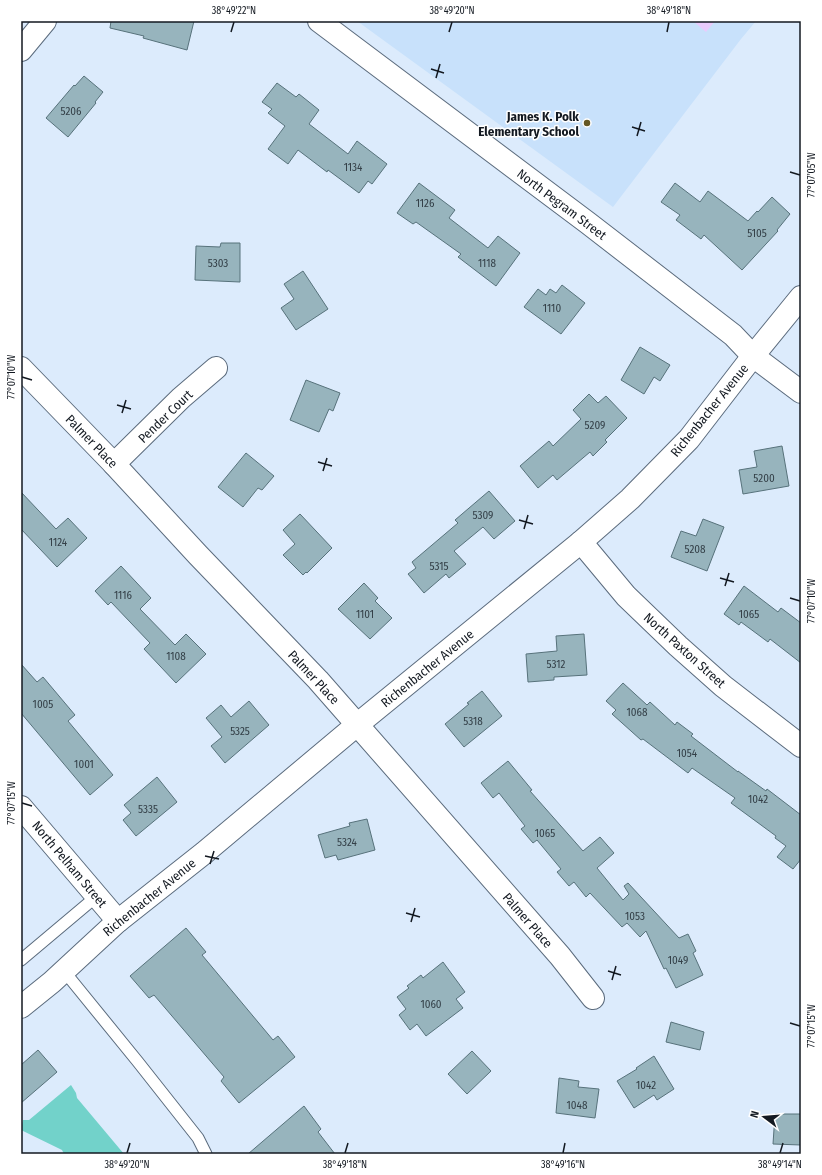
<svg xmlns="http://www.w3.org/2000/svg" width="822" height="1175" font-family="'Fira Sans Condensed',sans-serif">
<rect width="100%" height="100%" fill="#dcebfc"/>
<polygon fill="#c8e1fb" points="357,21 756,21 741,39 613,207"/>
<polygon fill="#e9cbfc" points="693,21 715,21 706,32"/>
<polygon fill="#72d2ca" points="71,1085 76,1093 77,1098 124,1154 64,1154 62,1150 21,1130 23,1120 29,1120"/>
<g fill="#97b4bd" stroke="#57727b">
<polygon points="111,21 194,21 187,50 143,38 144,36 110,28"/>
<polygon points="84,76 103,92 95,102 96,103 68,137 46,118 74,85 75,86"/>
<polygon points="277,83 296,97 299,94 319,110 309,124 348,154 357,141 387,164 372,184 368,181 359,193 328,170 327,172 298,150 288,164 268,149 285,126 268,113 272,109 262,102"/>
<polygon points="419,183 455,210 449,218 488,248 498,236 520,253 496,286 458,257 461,254 416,222 413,224 397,213"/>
<polygon points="675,183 700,202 708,191 748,221 757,211 758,212 772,197 790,214 777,230 778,231 742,270 704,235 701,239 676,220 680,215 661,202"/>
<polygon points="221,243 240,243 240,282 195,280 196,246 220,247"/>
<polygon points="303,271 328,309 296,330 281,308 294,299 284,284"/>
<polygon points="562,285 585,303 561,334 524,307 538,289 546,295 550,289 556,293"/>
<polygon points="640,347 670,365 660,381 654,377 644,394 621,380"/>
<polygon points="306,380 340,393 333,411 329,409 319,432 290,420"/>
<polygon points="589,394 598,403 606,396 627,418 605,440 607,442 593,456 590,452 557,480 553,475 538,488 520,466 549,441 553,446 581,419 573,410"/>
<polygon points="782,446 789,486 743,494 739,470 757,467 754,451"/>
<polygon points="246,453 274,476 262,490 258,488 243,507 218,487"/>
<polygon points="489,491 515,521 494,539 483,527 454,551 466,564 449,578 446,574 424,593 408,574 416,568 412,562 458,523 455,520"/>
<polygon points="21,492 56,529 68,518 87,538 57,567 21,529"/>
<polygon points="300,514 332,548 307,573 306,572 303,575 283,555 295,544 283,530"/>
<polygon points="703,519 724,527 707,571 671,557 681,531 696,536"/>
<polygon points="121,566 151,598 140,609 175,645 186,634 206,654 176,683 144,649 150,643 111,602 108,605 95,591"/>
<polygon points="364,583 378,598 375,601 392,618 370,639 338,609"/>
<polygon points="744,586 778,612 781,608 801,623 801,663 770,639 768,642 741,622 739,625 724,614"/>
<polygon points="584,634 587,675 554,677 554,680 528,682 526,654 557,651 556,636"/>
<polygon points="21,664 37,682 43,677 75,715 68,721 113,775 90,795 21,713"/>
<polygon points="623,683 647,705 650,702 675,725 677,722 693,734 691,736 738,772 738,771 766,791 767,789 801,815 801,859 793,869 777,857 786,846 775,838 776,836 731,803 735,798 692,768 688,773 643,739 641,740 612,714 616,710 606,701"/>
<polygon points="482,691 502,716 464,747 445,724 469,704 467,703"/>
<polygon points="249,701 269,725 225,763 211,746 222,737 206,718 221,705 231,717"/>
<polygon points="508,761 532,790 530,791 583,851 600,837 614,853 597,868 623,900 629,894 624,886 628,883 679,938 688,934 696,951 693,953 703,975 676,988 666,968 664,969 646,931 640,937 627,923 622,927 590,893 586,897 574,882 569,886 557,872 561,869 537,840 533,843 521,829 525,826 499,793 493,798 481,783"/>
<polygon points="157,777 177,802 136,836 123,820 131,813 124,805"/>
<polygon points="367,819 375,850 338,860 336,855 325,858 318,835 350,826 349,823"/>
<polygon points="186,928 206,952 202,955 273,1040 278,1036 295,1057 239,1103 221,1081 224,1077 154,995 149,998 130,976"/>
<polygon points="443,962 465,992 456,999 463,1008 426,1036 417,1024 410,1030 399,1015 406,1009 397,997 409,988 407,986 421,975 423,978"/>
<polygon points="671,1022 704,1032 700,1050 666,1042"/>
<polygon points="38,1050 57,1072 21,1103 21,1065"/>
<polygon points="472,1051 491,1071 467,1094 448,1074"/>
<polygon points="654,1056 674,1089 657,1100 654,1095 634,1108 617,1081 637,1069 636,1068"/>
<polygon points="559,1078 579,1081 578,1087 599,1089 595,1118 556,1113"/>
<polygon points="304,1106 321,1129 318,1132 335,1154 248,1154"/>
<polygon points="775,1114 801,1114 801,1145 773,1144"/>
</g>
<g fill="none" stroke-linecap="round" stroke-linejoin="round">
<defs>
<g id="lane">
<polyline points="21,960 97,896"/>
<polyline points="64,971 138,1062 198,1138 206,1154"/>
</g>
<g id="street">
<polyline points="21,50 45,21"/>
<polyline points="753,356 801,297"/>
<polyline points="21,368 114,464 198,555 318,680 560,956 593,998"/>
<polyline points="114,464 181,398 216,368"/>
<polyline points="581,542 626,596 678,646 723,686 801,746"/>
<polyline points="21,807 118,921"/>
</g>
<g id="secondary">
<polyline points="319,21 588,223 733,335 753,356 801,392"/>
<polyline points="21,1007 52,982 118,921 204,853 358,724 581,542 630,499 689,439 753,356"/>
</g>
</defs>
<use href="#lane" stroke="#5b6b7d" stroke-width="13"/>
<use href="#street" stroke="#5b6b7d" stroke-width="24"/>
<use href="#secondary" stroke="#5b6b7d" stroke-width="24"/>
<use href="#lane" stroke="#fff" stroke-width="11"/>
<use href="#street" stroke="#fff" stroke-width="22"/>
<use href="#secondary" stroke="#fff" stroke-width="22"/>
</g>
<path fill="none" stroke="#131921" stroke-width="1.5" d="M231,32L234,22M449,32L452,22M667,32L669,22M431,69L444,73M436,78L440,64M632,127L645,131M637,136L641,122M790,172L800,175M22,377L32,380M117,405L131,409M122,413L126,400M318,462L332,466M323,471L327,458M519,520L533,524M524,529L528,515M720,578L734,582M725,586L729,573M790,598L800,601M22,803L32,806M205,856L219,859M210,864L214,851M406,913L420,917M411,922L415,908M608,971L621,975M612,980L616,966M790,1023L800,1026M127,1153L130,1143M345,1153L348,1143M563,1153L565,1143M780,1153L783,1143"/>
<circle fill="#645724" stroke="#fff" stroke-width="1.5" cx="587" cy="123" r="4"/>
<g text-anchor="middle" stroke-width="3" stroke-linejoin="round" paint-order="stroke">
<g font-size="11" fill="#344048">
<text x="71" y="115">5206</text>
<text x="353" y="171">1134</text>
<text x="425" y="207">1126</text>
<text x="757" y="237">5105</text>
<text x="218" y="267">5303</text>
<text x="487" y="267">1118</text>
<text x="552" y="312">1110</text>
<text x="595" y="429">5209</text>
<text x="764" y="482">5200</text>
<text x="483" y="519">5309</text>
<text x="58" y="546">1124</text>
<text x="695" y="553">5208</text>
<text x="439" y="570">5315</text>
<text x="123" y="599">1116</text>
<text x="365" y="618">1101</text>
<text x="749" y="618">1065</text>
<text x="176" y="660">1108</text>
<text x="556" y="668">5312</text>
<text x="43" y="708">1005</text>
<text x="637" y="716">1068</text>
<text x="473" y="725">5318</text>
<text x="240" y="735">5325</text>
<text x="687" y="757">1054</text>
<text x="84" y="768">1001</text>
<text x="758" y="803">1042</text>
<text x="148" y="813">5335</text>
<text x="545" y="837">1065</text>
<text x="347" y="846">5324</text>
<text x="635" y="920">1053</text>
<text x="678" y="964">1049</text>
<text x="431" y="1008">1060</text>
<text x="646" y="1089">1042</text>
<text x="577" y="1109">1048</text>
</g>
<g font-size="13" font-weight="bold" fill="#131921" stroke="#fff" text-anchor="end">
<text x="579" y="121">James K. Polk<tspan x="579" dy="15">Elementary School</tspan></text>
</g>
<g font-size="13" fill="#131921" stroke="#fff">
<text transform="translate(562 204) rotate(37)" y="5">North Pegram Street</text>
<text transform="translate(709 410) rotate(-51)" y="5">Richenbacher Avenue</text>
<text transform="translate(165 416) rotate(-44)" y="5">Pender Court</text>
<text transform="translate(92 441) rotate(46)" y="5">Palmer Place</text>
<text transform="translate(685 650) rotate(42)" y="5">North Paxton Street</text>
<text transform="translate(427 668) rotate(-39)" y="5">Richenbacher Avenue</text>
<text transform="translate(314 677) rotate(47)" y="5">Palmer Place</text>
<text transform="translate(70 864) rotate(50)" y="5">North Pelham Street</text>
<text transform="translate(149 897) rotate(-39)" y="5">Richenbacher Avenue</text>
<text transform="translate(528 920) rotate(49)" y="5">Palmer Place</text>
</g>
</g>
<rect width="822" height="1175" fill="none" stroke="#ffffff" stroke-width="44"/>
<g transform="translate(764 1117) rotate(286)" stroke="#ffffff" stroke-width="3" paint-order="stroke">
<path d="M0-3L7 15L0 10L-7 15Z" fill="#131921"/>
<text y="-6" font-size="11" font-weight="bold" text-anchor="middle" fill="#131921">N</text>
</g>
<rect x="22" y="22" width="778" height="1131" fill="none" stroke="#131921" stroke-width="1.5"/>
<g font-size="10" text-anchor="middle" fill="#131921">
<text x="234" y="14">38°49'22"N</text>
<text x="452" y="14">38°49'20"N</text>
<text x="669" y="14">38°49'18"N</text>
<text transform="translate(811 175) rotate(-90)" y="4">77°07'05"W</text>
<text transform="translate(11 377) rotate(-90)" y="4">77°07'10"W</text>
<text transform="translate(811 601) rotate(-90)" y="4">77°07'10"W</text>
<text transform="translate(11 803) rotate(-90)" y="4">77°07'15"W</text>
<text transform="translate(811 1026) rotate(-90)" y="4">77°07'15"W</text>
<text x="127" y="1168">38°49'20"N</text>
<text x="345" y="1168">38°49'18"N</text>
<text x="563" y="1168">38°49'16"N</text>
<text x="780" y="1168">38°49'14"N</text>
</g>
</svg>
